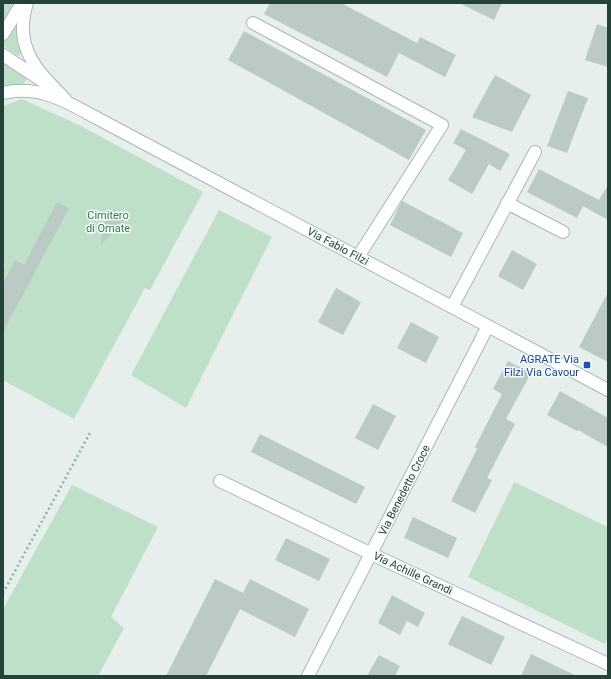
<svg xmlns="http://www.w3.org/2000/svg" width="611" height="679" font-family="Roboto,sans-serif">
<rect width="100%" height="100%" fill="#e6efeb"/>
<g fill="#bfe0c8">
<polygon points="3,3 18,3 3,29"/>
<polygon points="14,26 16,29 22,53 18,56 3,46 3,44"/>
<polygon points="3,61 26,76 27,79 24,83 21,85 3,87"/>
<polygon points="22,99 81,126 203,192 150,290 145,288 74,419 3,380 3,269 5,265 3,264 3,106"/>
<polygon points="219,210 272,237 186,408 131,375"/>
<polygon points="514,482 608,527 608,638 605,644 468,577"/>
<polygon points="72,485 158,527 111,617 124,628 98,676 5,676 3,675 3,609"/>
</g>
<g fill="#bbcac4">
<polygon points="270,3 341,3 417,43 420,37 456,55 445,77 399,53 387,77 318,41 318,42 264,14"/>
<polygon points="459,3 502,3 494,20"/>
<polygon points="597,24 608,28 608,67 585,60"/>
<polygon points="244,31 426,130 409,160 228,60"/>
<polygon points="495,75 531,95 512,132 472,117"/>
<polygon points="568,91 588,98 567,153 547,146"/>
<polygon points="461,129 510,154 500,171 489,164 472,194 448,180 466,150 453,143"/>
<polygon points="539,169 599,200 608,185 608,220 583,206 577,218 527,192"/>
<polygon points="402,201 463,233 451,257 390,225"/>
<polygon points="57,202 69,208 3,332 3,283 15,260 24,265"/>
<polygon points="114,209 126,218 116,231 101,244 103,225"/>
<polygon points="512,250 537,264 523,290 498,276"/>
<polygon points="336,288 361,302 343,335 318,322"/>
<polygon points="608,292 608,362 579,347"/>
<polygon points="411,322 439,337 426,363 397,348"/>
<polygon points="508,361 531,373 506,419 515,424 487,478 492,480 475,513 451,501 477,449 475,447 502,394 493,389"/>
<polygon points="560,391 608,418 608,447 578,430 577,431 547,415"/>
<polygon points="373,404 396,416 378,450 355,438"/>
<polygon points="260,434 365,487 356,504 251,452"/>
<polygon points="413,517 457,538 448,558 404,538"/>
<polygon points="286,538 330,559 319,581 275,560"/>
<polygon points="215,579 243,593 250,579 309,609 295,637 240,609 206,676 166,676"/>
<polygon points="392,595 425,613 418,627 407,621 400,635 378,623"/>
<polygon points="462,616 505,637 491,665 448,644"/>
<polygon points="531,654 577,676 521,676"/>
<polygon points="379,655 400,666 395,676 367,676"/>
</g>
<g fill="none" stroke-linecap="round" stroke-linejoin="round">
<defs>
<g id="minor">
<path d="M27,3C13,47 36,70 65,99"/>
<polyline points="253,23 442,125 358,257"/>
<polyline points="3,34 22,3"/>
<polyline points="3,55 44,82"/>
<path d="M3,93C38,85 64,100 93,116L608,390"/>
<polyline points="507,203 563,232"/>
<polyline points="452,307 535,152"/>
<polyline points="220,481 382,559 608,664"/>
<polyline points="308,676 488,326"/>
</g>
</defs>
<use href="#minor" stroke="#a8b8b2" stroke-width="14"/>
<polyline stroke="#86b3a5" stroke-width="2.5" stroke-dasharray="2 3" stroke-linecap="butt" points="3,593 90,433"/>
<use href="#minor" stroke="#fff" stroke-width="12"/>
</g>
<rect fill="#1a4fb4" stroke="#f7fbf9" stroke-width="1.5" x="583" y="361" width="8" height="8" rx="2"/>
<g text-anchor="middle" stroke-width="3" stroke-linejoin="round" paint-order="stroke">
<g font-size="11" fill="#2d7a4b" stroke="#f7fbf9">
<text x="108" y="219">Cimitero<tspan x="108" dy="13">di Omate</tspan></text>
</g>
<g font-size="11" fill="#24423a" stroke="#f7fbf9">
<text transform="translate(338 246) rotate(28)" y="4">Via Fabio Filzi</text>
<text transform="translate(404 490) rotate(-63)" y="4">Via Benedetto Croce</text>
<text transform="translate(413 573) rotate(25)" y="4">Via Achille Grandi</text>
</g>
<g font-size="11" fill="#164399" stroke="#f7fbf9" text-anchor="end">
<text x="579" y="363">AGRATE Via<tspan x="579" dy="13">Filzi Via Cavour</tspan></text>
</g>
</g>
<rect width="611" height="679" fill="none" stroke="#24423a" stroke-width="8"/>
</svg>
